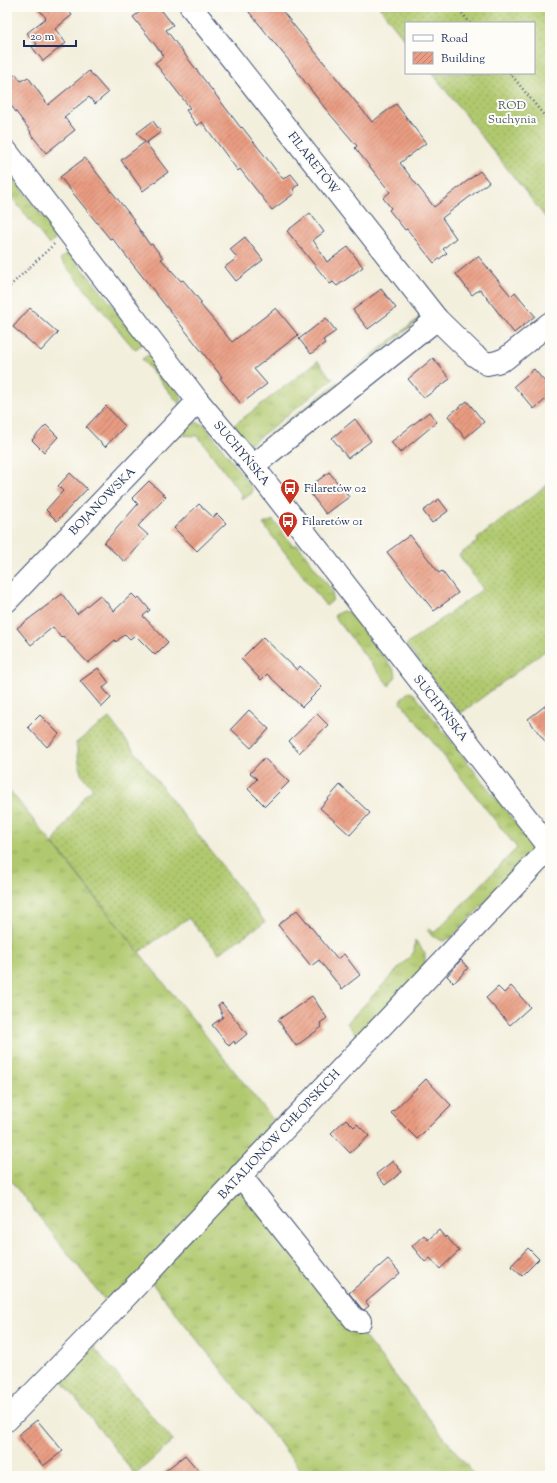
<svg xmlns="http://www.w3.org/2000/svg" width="557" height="1483" font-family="'Sorts Mill Goudy',serif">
<defs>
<pattern id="grass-tufts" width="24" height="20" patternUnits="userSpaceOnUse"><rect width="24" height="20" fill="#b1c96e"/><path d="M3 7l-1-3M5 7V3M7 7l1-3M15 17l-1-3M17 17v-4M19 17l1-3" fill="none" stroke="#8fa45e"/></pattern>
<pattern id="garden-dots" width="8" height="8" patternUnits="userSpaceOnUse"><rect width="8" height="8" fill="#b1c96e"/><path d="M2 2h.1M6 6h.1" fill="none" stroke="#8fa45e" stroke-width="1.8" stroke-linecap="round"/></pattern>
<pattern id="building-hatch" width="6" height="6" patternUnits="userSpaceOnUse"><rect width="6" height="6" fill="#e99c81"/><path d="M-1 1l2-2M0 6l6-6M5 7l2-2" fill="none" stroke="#bc806d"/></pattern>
</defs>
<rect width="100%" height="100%" fill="#fdfcf7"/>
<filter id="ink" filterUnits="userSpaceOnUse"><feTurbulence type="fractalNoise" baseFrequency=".025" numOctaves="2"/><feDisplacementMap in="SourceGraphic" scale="8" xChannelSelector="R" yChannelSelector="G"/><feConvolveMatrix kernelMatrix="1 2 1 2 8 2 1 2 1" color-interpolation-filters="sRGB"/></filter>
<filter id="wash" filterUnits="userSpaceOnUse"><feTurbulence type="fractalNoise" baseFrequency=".012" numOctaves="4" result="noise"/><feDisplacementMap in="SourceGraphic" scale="16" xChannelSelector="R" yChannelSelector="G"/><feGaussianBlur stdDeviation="0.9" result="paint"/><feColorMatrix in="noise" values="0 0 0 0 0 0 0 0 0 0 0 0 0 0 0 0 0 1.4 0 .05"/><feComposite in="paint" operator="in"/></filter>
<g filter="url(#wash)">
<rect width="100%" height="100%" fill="#f3efdd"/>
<g fill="url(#grass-tufts)" stroke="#667c66">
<polygon points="7,170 56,233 57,237 49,245 7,191"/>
<polygon points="68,252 70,253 143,343 135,350 60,259"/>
<polygon points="420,315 421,316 419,320 348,378 345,376 418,319"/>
<polygon points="150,354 182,398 180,405 142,359"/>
<polygon points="318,361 331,378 333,377 332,380 252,443 246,441 234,425"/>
<polygon points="338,382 338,386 260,446 256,445"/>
<polygon points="187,422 196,422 205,425 252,488 252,493 245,498 241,499 242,495 198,436 177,435"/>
<polygon points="273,520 292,545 298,545 333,592 332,601 326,606 263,524"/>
<polygon points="343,611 348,612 395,671 396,676 389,686 334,616 338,613"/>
<polygon points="410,692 414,694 531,843 533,849 531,855 452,937 443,941 432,936 427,930 430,928 434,933 517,848 400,701 407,693"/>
<polygon points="7,787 279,1127 108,1304 7,1176"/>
<polygon points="415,940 425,953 425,971 359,1039 347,1023 414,952"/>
<polygon points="247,1189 475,1476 306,1476 151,1282 231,1190"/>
</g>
<g fill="url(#garden-dots)" stroke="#667c66">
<polygon points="379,7 550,7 550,223 432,73 534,73 534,23 406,23 406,41"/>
<polygon points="550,483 550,647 460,714 406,645 483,589 459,555 478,541 477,539"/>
<polygon points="109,718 265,922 219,953 188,918 139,952 53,843 85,795 93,789 81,774 76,743"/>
<polygon points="91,1344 173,1441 135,1475 59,1377"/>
</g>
<g id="blocks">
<g fill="url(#building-hatch)">
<polygon points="37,7 65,7 72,15 55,29 66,43 43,61 32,47 37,44 27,33 46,18"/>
<polygon points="147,7 159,7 173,25 166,30 241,128 242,127 283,179 291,174 299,184 293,189 295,193 272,210 240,169 238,171 202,122 197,126 186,110 190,108 155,63 164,56 133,17"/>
<polygon points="245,7 279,7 372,122 396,104 426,143 400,163 434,207 480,171 489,182 442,218 456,238 443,249 447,253 434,263 407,229 405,230 389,210 391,208 383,198 390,192 355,148 357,146 324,107 286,57"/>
<polygon points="89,71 108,93 95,104 89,97 64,117 75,130 46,153 30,133 31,132 7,100 7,81 16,74 21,81 28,77 48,105"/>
<polygon points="153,121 161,132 146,143 168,172 143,191 121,160 145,142 137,133"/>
<polygon points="85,158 135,221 134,222 150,245 152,244 163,258 161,259 181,281 183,280 202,303 200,304 232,342 276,308 298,335 254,369 267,384 241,404 220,378 222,377 112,238 110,239 60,177"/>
<polygon points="310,213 324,232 313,240 327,262 348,247 363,267 337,286 333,282 330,284 287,231"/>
<polygon points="245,237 263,260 236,281 225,267 237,258 230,249"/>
<polygon points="478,256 511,296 515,292 535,316 514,333 480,289 472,295 456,274"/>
<polygon points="381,289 396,308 368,329 353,310"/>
<polygon points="30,308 58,333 41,351 13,327"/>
<polygon points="326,318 336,331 323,340 325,343 311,354 299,339"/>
<polygon points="433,358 450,379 424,398 408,379"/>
<polygon points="534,369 550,388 550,396 534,409 514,386"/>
<polygon points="467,401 484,422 465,438 448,416"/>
<polygon points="106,406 125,426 105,447 86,427"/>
<polygon points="429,412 437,422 400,453 391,442"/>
<polygon points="355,419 371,441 348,458 332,438"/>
<polygon points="46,425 58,437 44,452 32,440"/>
<polygon points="329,472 349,497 326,514 307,489"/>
<polygon points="70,473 87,489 57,521 46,510 63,491 58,486"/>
<polygon points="149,481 166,497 138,526 148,535 125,562 104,543 138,504 132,498"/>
<polygon points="439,499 448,511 432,523 423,511"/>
<polygon points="199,504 213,517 217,514 226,523 197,551 174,528"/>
<polygon points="410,535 439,573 442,571 458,593 434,611 387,552"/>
<polygon points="62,594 77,614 100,595 114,611 132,594 137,599 139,597 150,610 143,616 168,642 155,655 135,635 130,639 125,634 116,642 115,640 88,663 63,636 61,638 53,627 31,645 17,628"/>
<polygon points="263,637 297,670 300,666 322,687 302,707 267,674 261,680 241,659"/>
<polygon points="98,668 109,683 103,688 111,698 102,707 80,681"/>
<polygon points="550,702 550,748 528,719"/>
<polygon points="249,710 269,729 251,748 231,729"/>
<polygon points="317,714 328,725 299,753 289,741"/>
<polygon points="40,715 59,734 47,747 28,727"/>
<polygon points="264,758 289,782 265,806 248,789 257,779 250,773"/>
<polygon points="340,785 370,813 350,835 320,808"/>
<polygon points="297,910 337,959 344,954 360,975 342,989 319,960 311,966 278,925"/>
<polygon points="461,960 468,968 454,983 447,976"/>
<polygon points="511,986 530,1007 510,1025 486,998 498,987 504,993"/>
<polygon points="312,996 327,1018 320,1023 322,1027 296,1046 278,1020"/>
<polygon points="222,1003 247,1034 235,1044 234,1041 229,1046 212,1025 223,1017 218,1005"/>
<polygon points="426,1079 451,1105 417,1139 391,1113"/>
<polygon points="346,1119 354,1127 357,1124 369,1136 350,1153 331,1133"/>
<polygon points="393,1161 402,1172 385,1185 376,1174"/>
<polygon points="439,1230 445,1238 446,1236 459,1251 440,1269 430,1258 425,1262 412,1246 424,1235 428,1240"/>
<polygon points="528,1248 539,1259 522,1276 511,1266"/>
<polygon points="388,1259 400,1273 366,1302 369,1306 364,1310 362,1309 349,1293"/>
<polygon points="37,1420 63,1451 43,1466 18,1435"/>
<polygon points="185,1455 203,1476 159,1476"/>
</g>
</g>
</g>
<g filter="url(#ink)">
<use href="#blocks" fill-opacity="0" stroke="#3b4c71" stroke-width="1"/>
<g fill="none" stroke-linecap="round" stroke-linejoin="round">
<defs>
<g id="minor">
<polyline points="191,7 437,319 474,355 487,364 497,362 505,359 550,323"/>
<polyline points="7,152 198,401 253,466 550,848"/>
<polyline points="253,466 437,319"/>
<polyline points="7,601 198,401"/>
<polyline points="240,1175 355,1320 360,1321"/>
<polyline points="7,1420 83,1342 550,848"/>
</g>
</defs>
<use href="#minor" stroke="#3b4c71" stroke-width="24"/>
<g stroke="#3b4c71" stroke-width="2.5" stroke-dasharray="1 3" stroke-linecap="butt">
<polyline points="457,7 470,23"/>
<polyline points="510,73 550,123"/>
<polyline points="7,289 54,244"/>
</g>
<use href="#minor" stroke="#fff" stroke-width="22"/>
</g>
</g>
<defs>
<symbol id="bus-pin" viewBox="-11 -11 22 30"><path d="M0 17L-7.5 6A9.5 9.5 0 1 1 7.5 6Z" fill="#c8321e" stroke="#fdfcf7"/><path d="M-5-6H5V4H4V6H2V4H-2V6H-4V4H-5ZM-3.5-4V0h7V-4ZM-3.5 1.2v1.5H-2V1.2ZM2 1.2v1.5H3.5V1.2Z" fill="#fff"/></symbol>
</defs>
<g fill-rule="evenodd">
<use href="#bus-pin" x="279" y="477" width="22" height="30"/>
<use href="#bus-pin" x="277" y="510" width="22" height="30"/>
</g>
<g text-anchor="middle" stroke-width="4" stroke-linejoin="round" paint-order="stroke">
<g font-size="12" fill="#485d63" stroke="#fdfcf7">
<text x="512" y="109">ROD<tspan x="512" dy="14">Suchynia</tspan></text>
</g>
<g font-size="12" fill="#1b2f5e" stroke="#fdfcf7">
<text transform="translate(314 163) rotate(52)" y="4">FILARETÓW</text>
<text transform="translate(242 453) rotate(50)" y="4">SUCHYŃSKA</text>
<text transform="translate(102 501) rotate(-46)" y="4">BOJANOWSKA</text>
<text transform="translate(441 708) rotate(52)" y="4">SUCHYŃSKA</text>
<text transform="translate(279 1134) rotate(-47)" y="4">BATALIONÓW CHŁOPSKICH</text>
</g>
<g font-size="12" fill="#1b2f5e" stroke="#fdfcf7" text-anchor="start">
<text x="304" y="492">Filaretów 02</text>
<text x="302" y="525">Filaretów 01</text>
</g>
</g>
<rect width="557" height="1483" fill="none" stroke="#fdfcf7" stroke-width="24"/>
<rect x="405" y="22" width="130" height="52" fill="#fdfcf7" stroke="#a3aaba"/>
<rect x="413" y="35" width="20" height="6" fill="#ffffff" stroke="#a3aaba"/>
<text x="441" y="42" font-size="12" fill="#1b2f5e">Road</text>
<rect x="413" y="52" width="20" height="12" fill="url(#building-hatch)" stroke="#a3aaba"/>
<text x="441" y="62" font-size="12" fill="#1b2f5e">Building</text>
<path d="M24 40v6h52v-6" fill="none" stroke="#1b2f5e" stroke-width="2"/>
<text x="30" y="40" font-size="12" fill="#1b2f5e" stroke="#fdfcf7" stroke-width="3" paint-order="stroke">20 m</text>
</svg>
